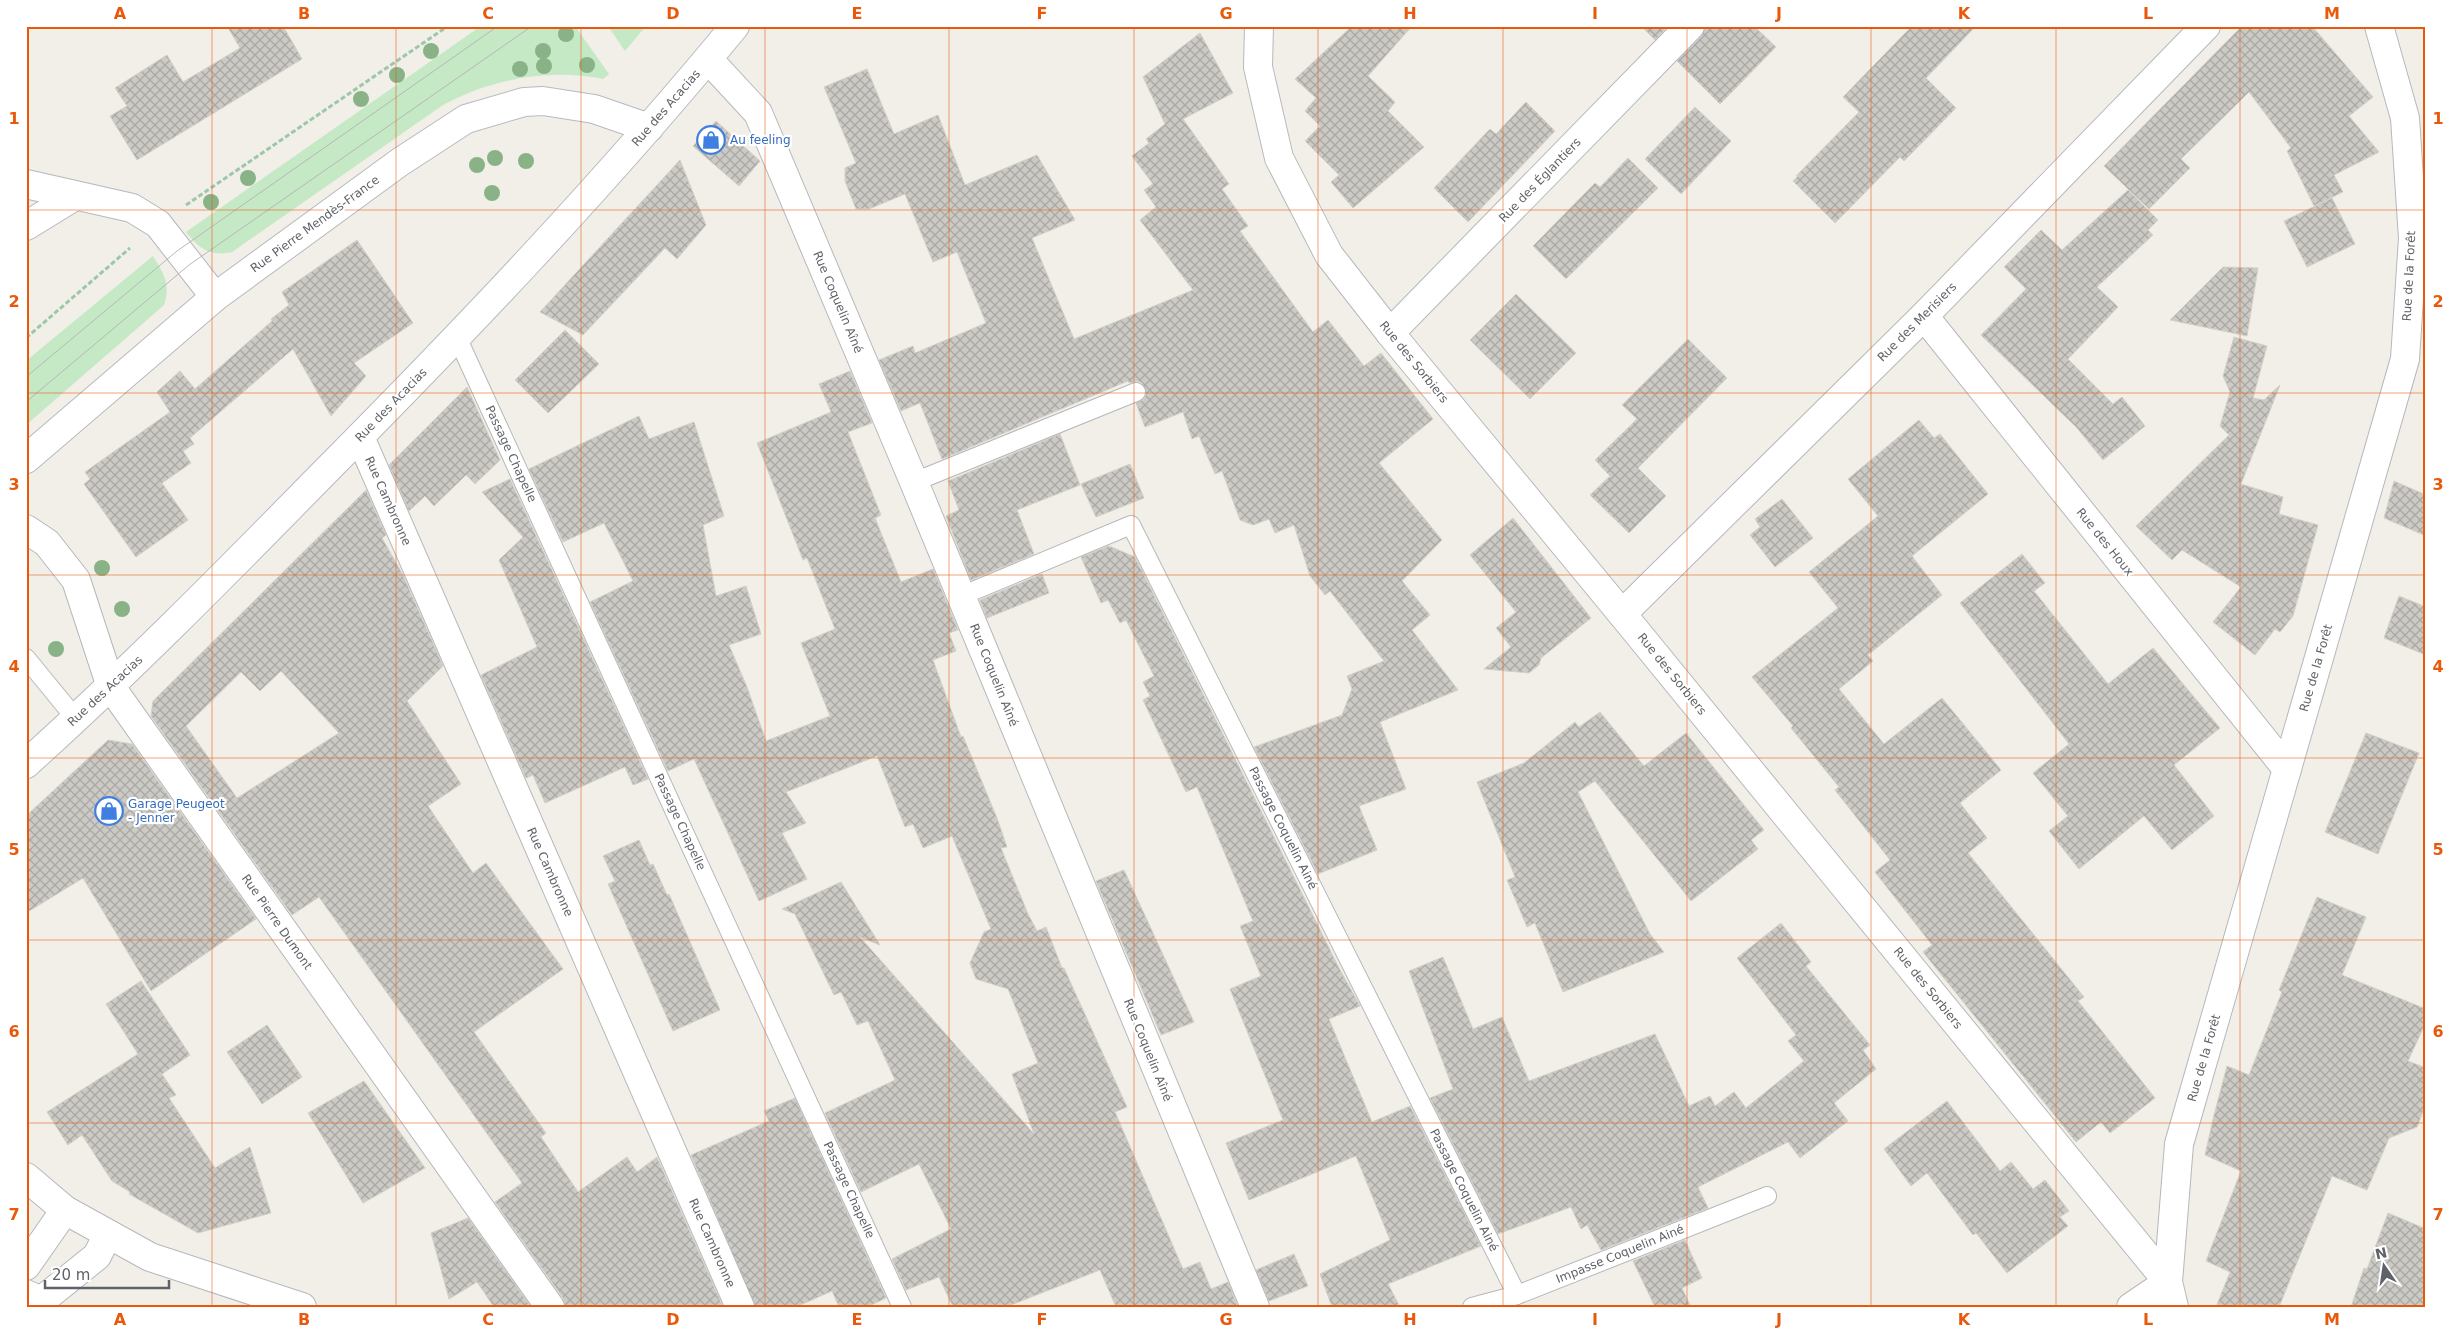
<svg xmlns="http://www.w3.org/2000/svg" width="2452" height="1333" font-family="'DejaVu Sans',sans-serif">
<defs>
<pattern id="building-cross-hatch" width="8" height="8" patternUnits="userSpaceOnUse" patternTransform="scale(1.25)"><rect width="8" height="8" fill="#cccac5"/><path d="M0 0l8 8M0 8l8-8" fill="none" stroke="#a9a8a4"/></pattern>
</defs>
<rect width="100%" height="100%" fill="#f1efe8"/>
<g fill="#c5e8c5">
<path d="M481,26H575L609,74L603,79C549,68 491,79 443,105L232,252C211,257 199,249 186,232Z"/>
<polygon points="608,26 646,26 625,51"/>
<path d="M153,256C163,272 171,285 164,305L26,425V361Z"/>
</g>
<g fill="url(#building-cross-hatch)" stroke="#d6d1c6" fill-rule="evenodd">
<polygon points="227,26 283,26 302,59 137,160 110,116 127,106 115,88 167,55 183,82 240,48"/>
<polygon points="1352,26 1412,26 1368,76 1395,102 1388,111 1424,147 1353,208 1331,182 1339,175 1305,141 1320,126 1305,111 1316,98 1295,79"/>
<polygon points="1641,26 1668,26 1655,40"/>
<polygon points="1705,26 1754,26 1776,47 1720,104 1677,61 1701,37"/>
<polygon points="1912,26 1976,26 1926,78 1956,108 1904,161 1900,157 1835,223 1793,181 1799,175 1796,176 1859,112 1843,97"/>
<polygon points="2242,26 2312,26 2373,97 2349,116 2379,152 2334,175 2343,192 2314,206 2287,151 2291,148 2249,92 2181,159 2190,168 2149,209 2104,166"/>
<polygon points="1200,33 1233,93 1183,119 1229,184 1222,189 1248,226 1240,231 1313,332 1328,320 1364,366 1381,353 1433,419 1379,463 1442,540 1402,581 1430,615 1412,630 1458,690 1380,722 1406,789 1359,806 1377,850 1318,874 1254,747 1342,715 1352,689 1347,676 1384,661 1330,591 1325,595 1310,576 1294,525 1275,533 1269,519 1253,525 1240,520 1222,471 1215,474 1199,436 1192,439 1183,412 1145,427 1136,403 1144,399 1146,394 1142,383 1137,381 1129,383 1128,381 942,459 920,403 901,411 879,360 913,346 915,353 986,323 957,252 933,262 905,194 869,209 856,209 845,181 845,168 856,163 824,87 867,69 894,134 938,115 965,185 1037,155 1075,220 1032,238 1074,339 1193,290 1140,220 1156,207 1144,190 1153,184 1132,156 1149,143 1146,139 1165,124 1143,77"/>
<polygon points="1526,102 1555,131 1468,222 1434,188 1490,129 1496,134"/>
<polygon points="1695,107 1731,141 1681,194 1645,159"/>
<polygon points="716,121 760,161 739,186 693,146"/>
<polygon points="1628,158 1658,188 1566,279 1533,246 1595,183 1600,187"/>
<polygon points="680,160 706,225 677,259 665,248 583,335 540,312"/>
<polygon points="2128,190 2158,220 2148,230 2153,235 2097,287 2118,307 2068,359 2113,404 2122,397 2145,426 2103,460 2077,428 1981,335 2026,289 2004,267 2041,230 2062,250"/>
<polygon points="2332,198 2355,244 2307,267 2284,221"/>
<polygon points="357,240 413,323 354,363 366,376 331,416 293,349 190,438 194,444 183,451 191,463 162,483 188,520 136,557 84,484 90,479 85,472 170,412 157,392 180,371 195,389 272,321 271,319 289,305 282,292"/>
<polygon points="2223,267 2258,268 2247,336 2170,320"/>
<polygon points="1516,294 1576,353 1530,399 1470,340"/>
<polygon points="565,330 599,364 548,413 515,380"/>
<polygon points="2234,337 2267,346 2253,398 2264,400 2280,385 2241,484 2283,497 2279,514 2318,525 2293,616 2280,632 2275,629 2255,655 2213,622 2241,587 2182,550 2172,560 2136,526 2229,435 2220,426 2230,392 2223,376"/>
<polygon points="1688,339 1727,378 1638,468 1666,496 1629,533 1590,495 1610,476 1595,460 1637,419 1622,405"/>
<polygon points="850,371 872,423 848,432 881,515 875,518 901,582 933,569 958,630 949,633 956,651 933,660 961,737 963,736 997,818 1007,847 1001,848 1028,914 1037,931 1046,927 1062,968 1064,968 1127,1107 1115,1112 1183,1269 1200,1262 1211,1289 1228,1282 1238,1307 1116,1307 1100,1270 1006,1307 953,1307 939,1277 906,1290 892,1259 951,1229 919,1164 861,1192 825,1113 895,1080 868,1021 857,1025 841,992 834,995 795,914 782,909 841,882 880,945 860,937 1034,1134 1012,1074 1038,1063 1008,989 976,979 970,963 984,932 991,929 952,836 923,848 913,824 905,827 877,756 786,792 806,823 782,833 807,879 759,901 694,759 668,771 590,602 633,581 604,523 563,542 529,469 639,416 649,439 694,422 724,516 703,525 716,596 746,586 761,634 729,645 747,687 766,741 830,716 801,643 835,629 807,558 803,560 757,443 831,412 819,384"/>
<polygon points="467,387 500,460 475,484 466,475 434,506 425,496 409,511 389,465"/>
<polygon points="1919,420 1934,438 1940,434 1988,494 1912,556 1942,595 1868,655 1873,661 1839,689 1884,744 1942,698 2001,770 1960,803 1987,838 1968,853 2084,997 2078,1001 2155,1098 2110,1133 2101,1122 2076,1142 1923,952 1932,945 1875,872 1890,860 1835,790 1839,787 1791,728 1793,726 1752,677 1838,608 1809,572 1878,516 1848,479"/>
<polygon points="1060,434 1080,485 1017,510 1034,554 971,580 946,516 959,510 948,481"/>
<polygon points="1130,464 1144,498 1096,517 1081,484"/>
<polygon points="510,479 648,779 633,785 625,767 545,803 533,775 526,778 481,675 537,647 499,560 523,537 482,492"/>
<polygon points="2394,481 2426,495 2426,536 2384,518"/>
<path d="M366,490L386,535L382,538L403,575L443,666L407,701L461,784L428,806L473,873L486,863L563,969L474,1032L546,1133L541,1137L578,1192L627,1157L637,1172L657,1157L723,1307H565L563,1298L495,1202L522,1183L319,897L292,915L151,716L153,701ZM281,671L339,733L237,798L186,726L241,672L260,691Z"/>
<polygon points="1782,499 1813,538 1775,567 1750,535 1760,527 1755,519"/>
<polygon points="1513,518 1591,618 1541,658 1539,665 1529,673 1484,669 1511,647 1496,628 1516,612 1470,555"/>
<polygon points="1109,546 1135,557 1339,968 1360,1006 1329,1019 1372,1122 1410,1106 1481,1246 1388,1284 1400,1307 1332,1307 1320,1274 1390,1240 1356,1156 1249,1200 1226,1143 1283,1120 1230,989 1261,976 1240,926 1253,921 1197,787 1186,792 1143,700 1150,696 1143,682 1154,676 1126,620 1120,623 1108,600 1101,603 1081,557"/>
<polygon points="2022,554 2045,583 2034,591 2108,684 2153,648 2220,728 2174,765 2214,816 2172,850 2144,816 2079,869 2049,831 2068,816 2033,773 2069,744 1960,603"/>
<polygon points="1042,574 1049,593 987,618 980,600"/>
<polygon points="2399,596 2426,607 2426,655 2384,638"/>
<polygon points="1600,712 1644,766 1686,733 1764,830 1751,840 1758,849 1691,901 1595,781 1578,792 1650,934 1664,952 1563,992 1535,923 1527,927 1507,880 1515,877 1477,782 1524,763 1575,722 1579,727"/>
<polygon points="2366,733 2419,753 2378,854 2325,832"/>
<polygon points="108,740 132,744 256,919 151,991 83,878 26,913 26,816"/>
<polygon points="639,840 650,865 653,864 667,895 669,894 720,1010 673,1031 608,884 615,881 603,856"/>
<polygon points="1124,870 1194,1022 1161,1035 1096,881"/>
<polygon points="2317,897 2366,917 2342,975 2426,1009 2426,1022 2408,1061 2426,1068 2426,1104 2417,1127 2389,1138 2367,1190 2332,1176 2279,1307 2216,1307 2230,1272 2206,1261 2241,1171 2205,1155 2214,1115 2227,1066 2249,1075 2282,992 2279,990"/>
<polygon points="1781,923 1811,962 1806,966 1870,1045 1863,1050 1876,1069 1834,1103 1848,1121 1800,1158 1788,1142 1698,1187 1708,1208 1601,1250 1587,1225 1581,1229 1571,1207 1498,1234 1430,1098 1453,1089 1409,971 1443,957 1473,1029 1502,1017 1529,1081 1655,1034 1689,1106 1710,1096 1715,1106 1734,1092 1746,1108 1804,1061 1788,1041 1796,1035 1737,958"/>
<polygon points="141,981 190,1055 162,1074 176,1095 169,1098 215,1168 250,1147 271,1213 198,1233 129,1194 130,1192 112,1181 82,1135 68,1145 47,1112 138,1054 106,1004"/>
<polygon points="267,1025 302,1077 262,1104 227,1052"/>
<polygon points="364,1081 425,1168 363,1203 308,1113"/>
<polygon points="795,1098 886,1298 867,1307 839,1307 832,1291 796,1307 755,1307 691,1155 769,1121 764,1111"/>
<polygon points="1947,1101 2000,1171 2011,1162 2033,1189 2045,1180 2069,1211 2060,1217 2068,1226 2007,1273 1976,1233 1973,1235 1927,1173 1911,1186 1884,1149"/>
<polygon points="2388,1213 2426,1229 2426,1307 2351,1307 2364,1268 2367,1269"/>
<polygon points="468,1218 531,1307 494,1307 477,1282 449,1299 431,1233"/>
<polygon points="1685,1240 1702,1278 1682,1288 1691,1307 1655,1307 1633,1261"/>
<polygon points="1294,1254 1308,1286 1269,1301 1256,1270"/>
</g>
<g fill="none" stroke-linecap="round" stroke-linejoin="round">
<defs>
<g id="service">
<polyline points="457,337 902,1307"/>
<polyline points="914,482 1136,392"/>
<polyline points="961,596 1131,525 1517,1295"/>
<polyline points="26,658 76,719"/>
<polyline points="1472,1307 1517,1295 1767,1196"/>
</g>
<g id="minor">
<polyline points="1259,26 1258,67 1279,158 1329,255 1390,333 1622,614 2168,1282 2131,1307"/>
<polyline points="708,59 758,113 914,482 1255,1307"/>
<polyline points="26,184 132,208 158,224 215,297"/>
<polyline points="26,226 75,196"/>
<polyline points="1924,316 2287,769"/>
<polyline points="1390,333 1690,26"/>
<polyline points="360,437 740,1307"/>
<polyline points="26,529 47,543 76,580 111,687 550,1307"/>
<polyline points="1622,614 1924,316 2206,26"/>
<polyline points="26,1177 65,1210 150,1257 302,1307"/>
<polyline points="26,1266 65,1210"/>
<polyline points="26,1294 41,1301 97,1256 108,1234"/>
<polyline points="2174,1307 2168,1282 2179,1144 2405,359 2413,238 2405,118 2379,26"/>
</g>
<g id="secondary">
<polyline points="26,459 215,297 400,162 466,119 524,102 543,101 594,109 649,128"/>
<path d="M26,764C127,673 222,577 317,480C462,334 604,185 735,26"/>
</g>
</defs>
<use href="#service" stroke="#b5b8bc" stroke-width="20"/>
<use href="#minor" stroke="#b5b8bc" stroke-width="30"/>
<use href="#secondary" stroke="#b6babf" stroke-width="30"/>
<g stroke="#9cc7a9" stroke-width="3" stroke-dasharray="5 2.5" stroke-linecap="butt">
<polyline points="186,205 448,26"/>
<polyline points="26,338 130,248"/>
</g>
<use href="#service" stroke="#fff" stroke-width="18"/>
<use href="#minor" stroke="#fff" stroke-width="28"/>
<use href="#secondary" stroke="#fff" stroke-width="28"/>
<g stroke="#b6b7b8" stroke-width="1">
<polyline points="26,377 177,251 498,26"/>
<polyline points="26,402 189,265 532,26"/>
</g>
</g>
<g fill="#89b387">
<circle cx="566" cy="34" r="8"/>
<circle cx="431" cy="51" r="8"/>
<circle cx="543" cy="51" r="8"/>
<circle cx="587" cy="65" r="8"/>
<circle cx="544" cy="66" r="8"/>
<circle cx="520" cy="69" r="8"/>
<circle cx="397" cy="75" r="8"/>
<circle cx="361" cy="99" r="8"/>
<circle cx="495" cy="158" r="8"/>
<circle cx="526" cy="161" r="8"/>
<circle cx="477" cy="165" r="8"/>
<circle cx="248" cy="178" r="8"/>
<circle cx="492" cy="193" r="8"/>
<circle cx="211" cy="202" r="8"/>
<circle cx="102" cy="568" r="8"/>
<circle cx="122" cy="609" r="8"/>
<circle cx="56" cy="649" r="8"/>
</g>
<path fill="none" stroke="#e8590c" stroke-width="1" stroke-opacity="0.55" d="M212,26V1307M396,26V1307M581,26V1307M765,26V1307M949,26V1307M1134,26V1307M1318,26V1307M1503,26V1307M1687,26V1307M1871,26V1307M2056,26V1307M2240,26V1307M26,210H2426M26,393H2426M26,575H2426M26,758H2426M26,940H2426M26,1123H2426"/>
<defs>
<symbol id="shop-ring" viewBox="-11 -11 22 22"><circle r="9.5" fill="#fff" stroke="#3f7fe0" stroke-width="1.5"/><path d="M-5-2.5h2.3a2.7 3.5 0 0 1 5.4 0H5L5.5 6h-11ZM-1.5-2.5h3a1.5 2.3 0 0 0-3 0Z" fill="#3f7fe0"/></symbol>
</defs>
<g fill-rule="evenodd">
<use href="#shop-ring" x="695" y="124" width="32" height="32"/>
<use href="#shop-ring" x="93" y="795" width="32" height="32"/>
</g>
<g text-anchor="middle" stroke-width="4.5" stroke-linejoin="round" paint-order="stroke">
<g font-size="12" fill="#5f6368" stroke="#fff">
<text transform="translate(666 108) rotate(-49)" y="4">Rue des Acacias</text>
<text transform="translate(1540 180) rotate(-46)" y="4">Rue des Églantiers</text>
<text transform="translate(315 224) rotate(-36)" y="4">Rue Pierre Mendès-France</text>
<text transform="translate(2409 276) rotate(-87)" y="4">Rue de la Forêt</text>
<text transform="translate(838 302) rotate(67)" y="4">Rue Coquelin Aîné</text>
<text transform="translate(1917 322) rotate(-45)" y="4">Rue des Merisiers</text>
<text transform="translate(1414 362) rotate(51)" y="4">Rue des Sorbiers</text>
<text transform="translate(391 405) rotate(-46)" y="4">Rue des Acacias</text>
<text transform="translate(511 454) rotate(65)" y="4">Passage Chapelle</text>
<text transform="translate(388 501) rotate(66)" y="4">Rue Cambronne</text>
<text transform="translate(2105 542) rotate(51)" y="4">Rue des Houx</text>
<text transform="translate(2316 668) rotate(-74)" y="4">Rue de la Forêt</text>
<text transform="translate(1672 674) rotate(51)" y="4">Rue des Sorbiers</text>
<text transform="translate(994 675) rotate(68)" y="4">Rue Coquelin Aîné</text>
<text transform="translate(105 691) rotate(-43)" y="4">Rue des Acacias</text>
<text transform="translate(680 822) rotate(65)" y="4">Passage Chapelle</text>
<text transform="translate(1283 828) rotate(63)" y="4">Passage Coquelin Ainé</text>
<text transform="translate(550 872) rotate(66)" y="4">Rue Cambronne</text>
<text transform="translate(277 922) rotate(55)" y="4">Rue Pierre Dumont</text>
<text transform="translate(1928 988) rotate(51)" y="4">Rue des Sorbiers</text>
<text transform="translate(1148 1050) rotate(68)" y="4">Rue Coquelin Aîné</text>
<text transform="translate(2204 1058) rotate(-74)" y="4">Rue de la Forêt</text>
<text transform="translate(849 1190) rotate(65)" y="4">Passage Chapelle</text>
<text transform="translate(1464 1190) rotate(63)" y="4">Passage Coquelin Ainé</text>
<text transform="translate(712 1243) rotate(66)" y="4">Rue Cambronne</text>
<text transform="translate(1620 1254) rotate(-22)" y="4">Impasse Coquelin Ainé</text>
</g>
<g font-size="12" fill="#366cbe" stroke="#fff" text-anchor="start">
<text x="730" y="144">Au feeling</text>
<text x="128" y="808">Garage Peugeot<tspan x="128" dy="14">- Jenner</tspan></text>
</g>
</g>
<rect width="2452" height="1333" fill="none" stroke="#ffffff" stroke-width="55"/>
<g transform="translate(2384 1266) rotate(347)" stroke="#ffffff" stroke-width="4" paint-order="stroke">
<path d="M0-4L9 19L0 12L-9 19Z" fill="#5f6368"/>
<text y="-8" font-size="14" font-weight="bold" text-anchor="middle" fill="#5f6368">N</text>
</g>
<path d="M45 1280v8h124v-8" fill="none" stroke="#5f6368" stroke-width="2.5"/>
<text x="52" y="1280" font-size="15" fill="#5f6368" stroke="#ffffff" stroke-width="4" paint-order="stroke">20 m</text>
<rect x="28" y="28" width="2396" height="1278" fill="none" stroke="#e8590c" stroke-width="2"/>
<g font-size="16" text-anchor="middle" font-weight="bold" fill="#e8590c">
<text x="120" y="19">A</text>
<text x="304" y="19">B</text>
<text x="488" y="19">C</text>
<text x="673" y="19">D</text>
<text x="857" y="19">E</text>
<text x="1042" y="19">F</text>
<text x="1226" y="19">G</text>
<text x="1410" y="19">H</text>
<text x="1595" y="19">I</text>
<text x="1779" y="19">J</text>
<text x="1964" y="19">K</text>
<text x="2148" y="19">L</text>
<text x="2332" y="19">M</text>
<text x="14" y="124">1</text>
<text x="2438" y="124">1</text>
<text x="14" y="307">2</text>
<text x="2438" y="307">2</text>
<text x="14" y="490">3</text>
<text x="2438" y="490">3</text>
<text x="14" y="672">4</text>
<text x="2438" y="672">4</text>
<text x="14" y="855">5</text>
<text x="2438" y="855">5</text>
<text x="14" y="1037">6</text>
<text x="2438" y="1037">6</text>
<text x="14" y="1220">7</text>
<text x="2438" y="1220">7</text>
<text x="120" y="1325">A</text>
<text x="304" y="1325">B</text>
<text x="488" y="1325">C</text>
<text x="673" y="1325">D</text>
<text x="857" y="1325">E</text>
<text x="1042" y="1325">F</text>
<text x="1226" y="1325">G</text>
<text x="1410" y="1325">H</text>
<text x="1595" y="1325">I</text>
<text x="1779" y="1325">J</text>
<text x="1964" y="1325">K</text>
<text x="2148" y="1325">L</text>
<text x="2332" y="1325">M</text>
</g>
</svg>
